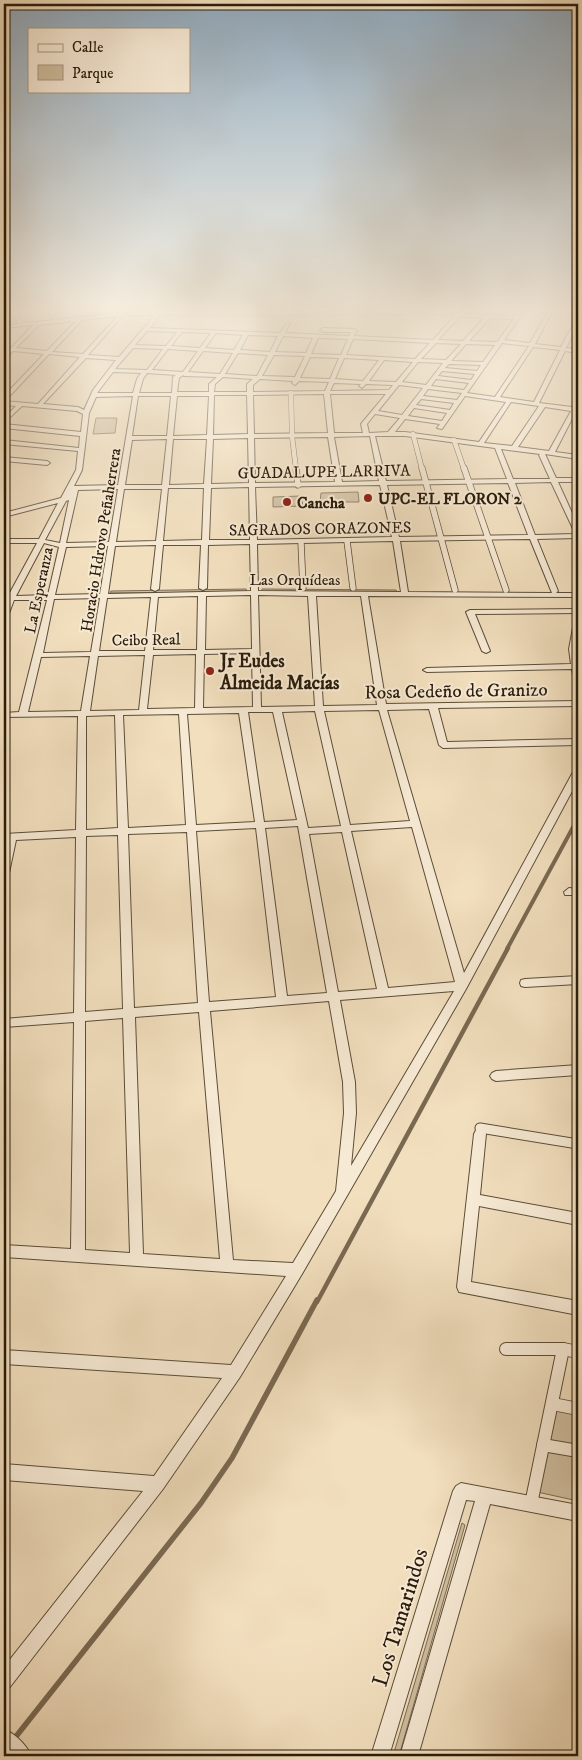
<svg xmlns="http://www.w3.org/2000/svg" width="582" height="1760" font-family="'IM FELL DW Pica',serif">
<rect width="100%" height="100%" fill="#f2dfbe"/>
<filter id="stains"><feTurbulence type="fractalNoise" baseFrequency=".004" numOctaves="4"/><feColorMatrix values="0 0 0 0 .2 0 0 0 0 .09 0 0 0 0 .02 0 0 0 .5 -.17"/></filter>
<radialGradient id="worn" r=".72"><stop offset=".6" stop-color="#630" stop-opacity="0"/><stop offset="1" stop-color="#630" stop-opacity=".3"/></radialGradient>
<g fill="#d0bea0" stroke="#7c6d56">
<polygon points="96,418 117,418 115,433 93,434"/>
<polygon points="358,492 359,502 320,502 321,493"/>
<polygon points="301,496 303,506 273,507 273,497"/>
<polygon points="246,589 247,592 110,593 111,591"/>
<polygon points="262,589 396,590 398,592 262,592"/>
<polygon points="547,1400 578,1406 578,1501 528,1490"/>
<polygon points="462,1523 465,1525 399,1756 393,1756"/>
</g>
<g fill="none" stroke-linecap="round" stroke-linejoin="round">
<polyline stroke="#796952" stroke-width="4" points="507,949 578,818"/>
<polyline stroke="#796952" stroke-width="4.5" points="317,1302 508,948"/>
<polyline stroke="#796952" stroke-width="5.5" points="14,1739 201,1503 232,1458 317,1300"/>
<defs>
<g id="pedestrian-far3">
<polyline points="291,393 292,436 296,469"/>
<polyline points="413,434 422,469"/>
<polyline points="454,440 464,469"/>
</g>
<g id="pedestrian-far2">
<polyline points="296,468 298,485"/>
<polyline points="422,468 455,590"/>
<polyline points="464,468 506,590"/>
<polyline points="347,541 353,588"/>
<polyline points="301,542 303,588"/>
</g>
<polyline id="pedestrian-far1" points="480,1128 578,1144"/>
<g id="pedestrian">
<polyline points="506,1349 563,1349"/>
<polyline points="553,1404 578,1409"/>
<polyline points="543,1445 578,1451"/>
<polyline points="531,1504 563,1349 578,1352"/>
</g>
<g id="minor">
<path d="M9,308H13L23,323L54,320L45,308H49L58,320L82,316L84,317L119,313L121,311L124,313L157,312L162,309L164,310L163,312H459L462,310L464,311L462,314L487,315L493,308H498L492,315L516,316L522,308H526L504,340L530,343L550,308H554L535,344L561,347L576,319L578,318V324L566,348L578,349V353L565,351L539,403L572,407L576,401L578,400V412L576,411L555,452L578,455V459L545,454L556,478H578V482H558L578,526V538L537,539L558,591L556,593H578V597L368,596L386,704L578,701V706L438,708L447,742L578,739V745L443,748L439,745L429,709L387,710L464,973L573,772L578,769V780L466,989L302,1274L240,1377L163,1489L10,1687L4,1690V1667L143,1491L4,1480V1464L154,1476L222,1378L4,1364V1350L231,1365L286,1276L4,1257V1245L71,1249L74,1022L4,1027V1019L74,1013L76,837L16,840L9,873L4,876V852L6,840H4V834L76,830L78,716L4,717V713L19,712L47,600H14L8,616L4,618V607L6,600L37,543H4V539H39L58,503L4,517V513L61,498L76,470L78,451L4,444V440L79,448L80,436L4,428V424L81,432L83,414L77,411L22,406L4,423V418L16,406L4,405V401L38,404L80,357L49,354L6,400L4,401V396L44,354L13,351L4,360V355L8,351L4,350V348H11L33,325L4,328V326L18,324ZM456,314L433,340L354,336L357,331L354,329L323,328L320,330L323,332H351L349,336L285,333L290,323L288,322L280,333L150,328L160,315ZM123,315H155L119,357L88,355ZM118,316L83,354L52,352L82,320ZM460,316L484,318L463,341L438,340ZM490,318L514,319L497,342L469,341ZM76,321L47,351L16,348L39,325ZM147,331L177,332L166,346L135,345ZM182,332L211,333L200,348L171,346ZM216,333L243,335L234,350L205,348ZM248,335L278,336L270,352L240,350ZM283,336L313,338L306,353L275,352ZM318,338L348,339L341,355L311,354ZM353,339L430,343L415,359L346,355ZM436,343L461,344L446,360L421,359ZM502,343L529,346L495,397L467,393ZM466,344L495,345L483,362L451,361ZM533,347L560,350L534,402L500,397ZM133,348L163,349L147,370L115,369ZM168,349L198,351L183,372L152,370ZM203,351L233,353L220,374L188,372ZM238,353L268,355L257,376L225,374ZM274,355L305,356L295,377L262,376ZM310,357L339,358L330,379L300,378ZM86,358L116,360L93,390L84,410L78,407L43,404ZM344,358L379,360L363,381L335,379ZM384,360L413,362L396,382L369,381ZM418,362L443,363L426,385L402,382ZM449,364L481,365L477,371L445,368ZM442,371L475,374L471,380L438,376ZM113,372L141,373L137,379L133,393H97ZM147,373L176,375L173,377L172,393H139L143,379ZM183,375L184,376L217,377L209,384V392H177L179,378ZM223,377L253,379L247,384V392H214L215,384ZM260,379L293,381L292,383L295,385L299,381L329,382L325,391L253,392V385ZM436,379L469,383L464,390L431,386ZM334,383L361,384L359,386L362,388L366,384L393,385L389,390L330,391ZM399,385L423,388L402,415L378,411ZM428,389L462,393L457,400L423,396ZM324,394L328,433L254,434L253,395ZM330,394H386L361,424L363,433H334ZM214,395H247L248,434L213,435ZM133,396L118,485L74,486L82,470L89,413L96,397ZM138,396H171L167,436H132ZM177,396H209L207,435L173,436ZM465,396L506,402L479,442L405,432H395L405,419L440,424L437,428L442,429ZM421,399L454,403L450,410L416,405ZM511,402L539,406L512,446L484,443ZM545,407L571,411L549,451L518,447ZM414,408L447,413L442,421L408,416ZM375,414L400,418L388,432L369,433L367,424ZM370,436L379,481L342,482L334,437ZM375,436H405L495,448L507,479L386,481ZM328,437L335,482L255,483L254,438ZM248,438L249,483L211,484L213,439ZM167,439L162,485H125L132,440ZM173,439H207L204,484L169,485ZM501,449L540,454L539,455L550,479H513ZM551,482L575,533V534L535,535L515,483ZM508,483L528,535L399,537L387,485ZM380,485L392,537L257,540L255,487ZM249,487L250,540H209L211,488ZM168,488H204L202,540L163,541ZM118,489L109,542L66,543L78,490ZM124,489H162L156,541L116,542ZM69,500L60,543L45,540L66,501ZM530,539L552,593L408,592L400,541ZM393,541L401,592L258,591L257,544ZM44,543L59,547L48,595L16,596ZM250,544L251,591L108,594L115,546L156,545L151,589L155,591L159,589L163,545H201L199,588L203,590L207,588L208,545ZM108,546L100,594L55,595L66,547ZM251,595L252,649L205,650L206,596ZM258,595L308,596L315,706L261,707ZM198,596L197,650H153L158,597ZM316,596H361L377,705L323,706ZM151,597L145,651H99L107,598ZM100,598L91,652L43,653L54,599ZM252,653L253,707L203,708L204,654ZM196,654L195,708L147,709L153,655ZM145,655L139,710L90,711L98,656ZM90,656L81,711L28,712L41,657ZM379,710L410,821L350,825L324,711ZM315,711L341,826L308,828L282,712ZM248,712H273L297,820L264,822ZM239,713L255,822L196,825L187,714ZM179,714L186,825L128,828L123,715ZM115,715L118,828L86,830V716ZM298,826L327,993L287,996L265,828ZM412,827L455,982L388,988L351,831ZM256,828L276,997L209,1002L196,831ZM187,832L198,1003L134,1008L128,834ZM342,832L377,989L338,992L309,834ZM118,835L123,1009L85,1012L86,836ZM454,991L351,1166L356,1113L355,1082L340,1000ZM329,1001L343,1082L344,1113L336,1191L293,1263L233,1260L210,1011ZM199,1012L220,1259L143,1254L135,1017ZM123,1018L130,1253L85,1250V1021Z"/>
<polygon points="4,457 47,461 50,463 47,465 4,461"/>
<polygon points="578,609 578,613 475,614 490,651 486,653 482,651 466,612 470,610"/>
<polygon points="575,617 578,617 577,649 578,683 574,681 572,669 427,672 423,670 427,668 571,664 569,649"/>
<polygon points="569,888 578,889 578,895 565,895 564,892"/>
<polygon points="578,976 578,984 525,987 521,986 520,983 521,980 525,979"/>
<polygon points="578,1065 578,1075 496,1081 492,1079 490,1076 492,1073 496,1071"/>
<polygon points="480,1129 484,1130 486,1134 480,1195 578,1213 578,1225 479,1206 471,1282 578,1301 578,1315 459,1292 457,1287 474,1134 476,1130"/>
<polygon points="461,1483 578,1505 578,1521 490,1504 418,1756 400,1756 475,1501 466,1500 389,1756 371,1756 453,1491 456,1486"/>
<path d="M4,1729C15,1734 27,1745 31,1756H10L4,1750Z"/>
</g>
</defs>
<use href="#pedestrian-far3" stroke="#5b4d38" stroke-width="5.5"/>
<use href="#pedestrian-far2" stroke="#5b4d38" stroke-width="7"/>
<use href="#pedestrian-far1" stroke="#5b4d38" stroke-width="11"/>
<use href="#pedestrian" stroke="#5b4d38" stroke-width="14"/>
<use href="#minor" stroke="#5b4d38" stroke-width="2"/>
<use href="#pedestrian-far3" stroke="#f7ead5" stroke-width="4.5"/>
<use href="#pedestrian-far2" stroke="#f7ead5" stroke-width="5.5"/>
<use href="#pedestrian-far1" stroke="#f7ead5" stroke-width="9"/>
<use href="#pedestrian" stroke="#f7ead5" stroke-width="12"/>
<use href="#minor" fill="#f7ead5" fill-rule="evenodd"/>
</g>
<linearGradient id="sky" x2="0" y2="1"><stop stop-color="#91abbf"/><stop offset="0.56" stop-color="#f9f1e2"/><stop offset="1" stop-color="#f9f1e2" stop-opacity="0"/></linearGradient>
<rect width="582" height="554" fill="url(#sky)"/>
<g fill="#8f2418" stroke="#f7ead5" stroke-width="2">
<circle cx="368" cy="498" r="5"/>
<circle cx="287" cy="502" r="5"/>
<circle cx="210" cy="671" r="5"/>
</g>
<g text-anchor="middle" stroke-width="4" stroke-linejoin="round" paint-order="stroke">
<g font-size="16" fill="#291c0b" stroke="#f7ead5">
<text transform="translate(324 471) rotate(-1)" y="6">GUADALUPE LARRIVA</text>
<text transform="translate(320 528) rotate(-1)" y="6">SAGRADOS CORAZONES</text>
<text transform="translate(100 540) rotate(-81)" y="6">Horacio Hdrovo Peñaherrera</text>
<text x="295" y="585">Las Orquídeas</text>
<text transform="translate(38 590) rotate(-78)" y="6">La Esperanza</text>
<text transform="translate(146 639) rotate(-1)" y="6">Ceibo Real</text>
</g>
<g font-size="16" font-weight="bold" fill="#291c0b" stroke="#f7ead5" text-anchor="start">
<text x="378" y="504">UPC-EL FLORON 2</text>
<text x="297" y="508">Cancha</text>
</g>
<g font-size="19" font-weight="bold" fill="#291c0b" stroke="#f7ead5" text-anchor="start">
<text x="220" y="667">Jr Eudes<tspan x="220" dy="22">Almeida Macías</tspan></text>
</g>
<g font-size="19" fill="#291c0b" stroke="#f7ead5">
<text transform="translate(456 690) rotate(-1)" y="7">Rosa Cedeño de Granizo</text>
</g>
<g font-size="22" fill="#291c0b" stroke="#f7ead5">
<text transform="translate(399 1617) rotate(-73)" y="8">Los Tamarindos</text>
</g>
</g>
<rect width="582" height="1760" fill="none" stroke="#f2dfbe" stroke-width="20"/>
<rect x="5" y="5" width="572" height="1750" fill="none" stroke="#291c0b" stroke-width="2.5"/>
<rect x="10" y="10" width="562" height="1740" fill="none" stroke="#291c0b"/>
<rect x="28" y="28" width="162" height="65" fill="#f7ead5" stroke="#a59884"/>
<rect x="38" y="44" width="25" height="8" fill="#f7ead5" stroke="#a59884"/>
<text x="72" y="52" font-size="15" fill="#291c0b">Calle</text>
<rect x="38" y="65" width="25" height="15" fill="#d0bea0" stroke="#a59884"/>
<text x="72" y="78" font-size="15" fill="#291c0b">Parque</text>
<rect width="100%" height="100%" filter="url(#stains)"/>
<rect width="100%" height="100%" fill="url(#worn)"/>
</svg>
